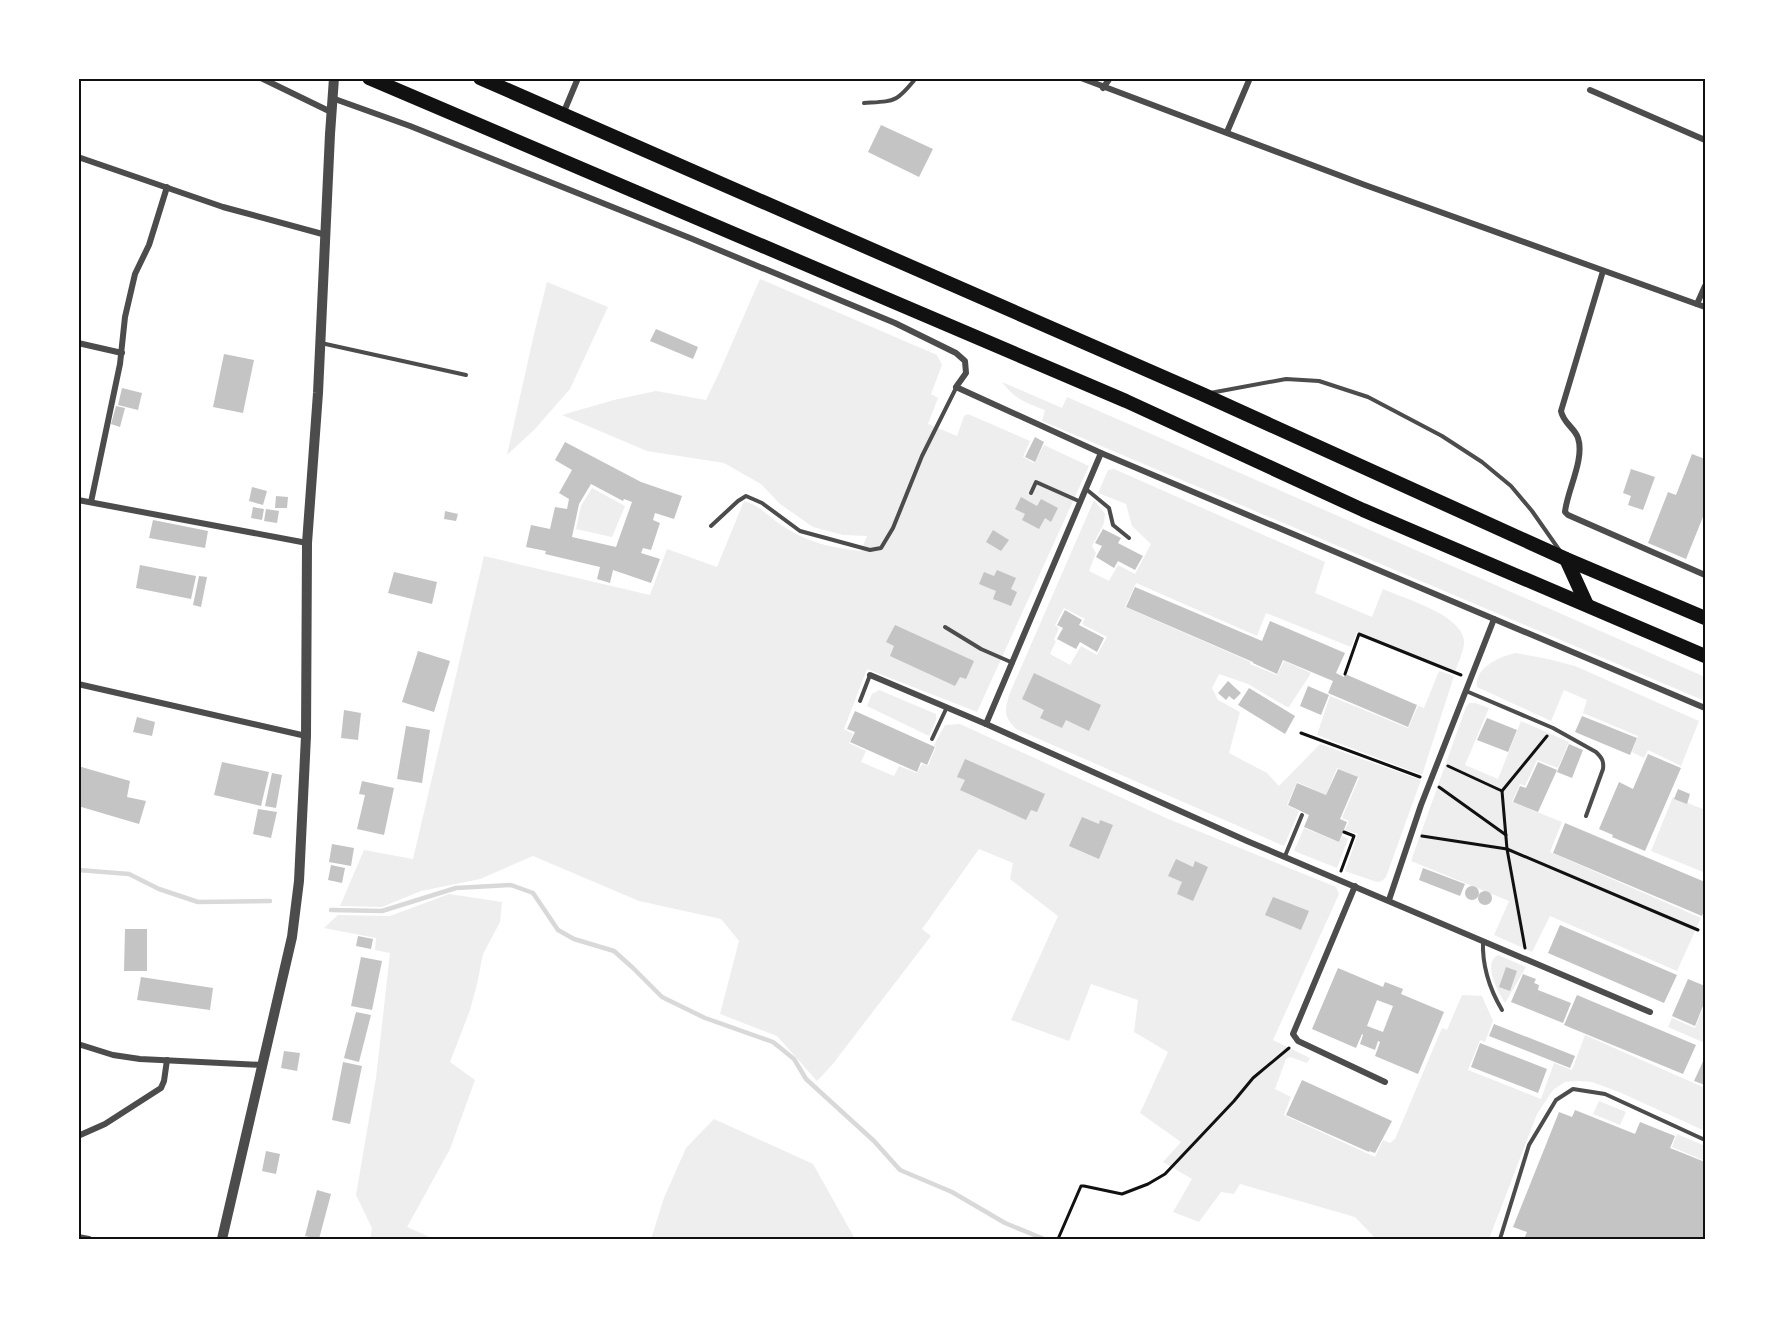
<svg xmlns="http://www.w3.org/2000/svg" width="1783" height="1317" font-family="'Noto Sans',sans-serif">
<rect width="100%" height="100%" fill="#fff"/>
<g fill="#eee" fill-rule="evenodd">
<path d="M760,279L937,355L942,365L931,394L938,398L928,424L957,436L964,416L968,414L1030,441L1023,457L1034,463L1044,445L1089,466L977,712L867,669L844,729L853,734L849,743L866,751L861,762L894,776L899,766L917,773L922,764L928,766L936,747L934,745L945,725L960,724L1166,818L1336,887L1339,894L1273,1040L1310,1058L1307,1063L1290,1057L1286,1059L1275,1089L1291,1097L1284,1115L1375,1157L1383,1140L1390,1143L1395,1139L1442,1028L1447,1030L1462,995L1482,996L1493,1021L1485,1042L1480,1040L1468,1070L1541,1099L1554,1063L1572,1070L1585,1035L1705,1088V1131L1619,1092L1592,1082L1578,1081L1565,1082L1553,1090L1537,1114L1489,1239H1376L1355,1217L1240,1184L1234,1194L1221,1192L1199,1222L1173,1212L1192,1179L1163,1162L1181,1142L1140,1113L1168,1052L1134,1032L1138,1000L1091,984L1069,1041L1011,1020L1058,916L1010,879L1013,863L979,849L922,929L931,936L832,1065L817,1081L777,1036L720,1014L739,941L721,919L639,901L533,856L480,879L421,891L382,907L340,906L364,850L413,859L484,556L650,595L667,549L717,567L744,501C759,505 768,516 780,524C808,543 828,547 861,551L867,536L843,535L813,527L780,504L761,484L724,463L647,451L562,415L614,400L656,391L706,400L719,373Z"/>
<polygon points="547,282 608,307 570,389 535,429 507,455 534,334"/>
<path d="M1002,382L1062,408L1067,397L1705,677V701L1042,421L1045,410C1024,402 1016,400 1002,382Z"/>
<path d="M1114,469L1325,562L1315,593L1372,617L1383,589C1405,599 1460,614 1464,640C1465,649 1458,663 1455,672L1357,632L1351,647L1266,613L1257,636L1136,583L1125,607L1251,662L1250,664L1277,675L1284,661L1311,673L1289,707H1287L1248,684L1219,674L1212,688L1218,700L1240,712L1229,753L1267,773L1279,786L1320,744L1421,780L1386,877L1382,881L1377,882L1345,871L1358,834L1345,830L1349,821L1342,818L1359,778L1337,768L1326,795L1297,782L1287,805L1299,811L1284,846L1016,729C1003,715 1005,712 1009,695L1094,500L1105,514L1104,523L1092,546L1096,553L1089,571L1109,581L1118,565L1135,574L1151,544L1132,526L1126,504L1098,493L1108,470ZM1064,608L1085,619L1082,624L1107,637L1097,655L1081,646L1070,665L1050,654L1056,641L1054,640L1059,628L1055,625Z"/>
<polygon points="592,488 625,506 612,537 576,529 581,506"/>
<path d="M1516,653L1548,659L1575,666L1699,721L1681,766L1648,750L1644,758L1632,752L1638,736L1583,713L1587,700L1564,690L1551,721L1477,687C1474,668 1500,656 1516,653Z"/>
<polygon points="1439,671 1454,676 1422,775 1317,735 1330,696 1408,728 1418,706 1424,708"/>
<polygon points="879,690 936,714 936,720 929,736 867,706 872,694"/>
<polygon points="1469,703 1475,703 1489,708 1465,765 1498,779 1521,721 1569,742 1558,768 1537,760 1525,786 1520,784 1512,802 1562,822 1550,852 1701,918 1677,971 1550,916 1532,952 1494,935 1509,901 1411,861 1466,707"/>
<polygon points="1673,797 1705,810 1705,866 1703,872 1651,851"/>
<polygon points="1304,828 1339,842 1342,836 1348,839 1337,868 1294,851"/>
<polygon points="449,894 502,902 500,922 483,954 477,984 470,1010 450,1062 475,1080 450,1149 407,1227 434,1239 370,1239 372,1228 356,1195 376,1078 390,953 375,950 376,938 324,928 338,915 390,916"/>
<path d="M1498,955L1526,967L1505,1003C1498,992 1482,963 1498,955Z"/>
<polygon points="1705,1003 1705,1043 1668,1027 1672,1018 1695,1028"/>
<polygon points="1599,1101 1626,1112 1620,1125 1593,1114"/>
<polygon points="714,1119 813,1164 855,1239 651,1239 664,1198 686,1148"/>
<polygon points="1677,1134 1705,1146 1705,1161 1672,1147"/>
</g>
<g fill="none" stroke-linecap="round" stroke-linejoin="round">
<g stroke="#d9d9d9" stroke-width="4.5">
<polyline points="78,870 129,874 159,889 198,902 270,901"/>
<polyline points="331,910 382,911 456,888 511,885 533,893 558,930 574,939 614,951 633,968 662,997 705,1018 773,1042 794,1059 806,1079 874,1141 900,1170 952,1192 1005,1223 1044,1239"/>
</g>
</g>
<g fill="#c4c4c4" fill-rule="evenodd">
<polygon points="881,125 933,149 919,177 868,152"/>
<polygon points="656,329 698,347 693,359 650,341"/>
<polygon points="224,354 254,360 243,413 213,407"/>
<polygon points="122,388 142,393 138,410 118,405"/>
<polygon points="116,406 125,408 120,427 111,424"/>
<polygon points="1035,437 1044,442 1035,462 1025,457"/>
<path d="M565,442L641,482L682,496L674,519L655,513L653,520L660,523L651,550L643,548L641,553L660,559L651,583L613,570L610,583L597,579L600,567L545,554L546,551L526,547L531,525L550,529L555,507L567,509L569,499L559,493L572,470L555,460ZM591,484L623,501L624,499L632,502L616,547L572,537L579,504Z"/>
<polygon points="1692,454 1705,459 1705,512 1686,559 1648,543 1668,492 1676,495"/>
<polygon points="1631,469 1655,477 1643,510 1628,505 1631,496 1623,493"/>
<polygon points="252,487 267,491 263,505 249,501"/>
<polygon points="276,496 288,497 287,508 275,508"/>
<polygon points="1021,497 1037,506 1041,499 1058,508 1051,522 1045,518 1039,529 1022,520 1025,514 1015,509"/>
<polygon points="253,507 264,509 262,520 251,518"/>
<polygon points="266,509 279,511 277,523 264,521"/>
<polygon points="445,511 458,514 456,521 444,519"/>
<polygon points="153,520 208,531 205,548 149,538"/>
<polygon points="1103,529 1121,538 1118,543 1143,556 1135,570 1118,561 1114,568 1096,557 1102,546 1095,543"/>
<polygon points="993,530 1009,540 1001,551 986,542"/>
<polygon points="140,565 196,576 191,599 136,588"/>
<polygon points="997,570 1016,578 1011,589 1017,592 1011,606 993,599 996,591 979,584 984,572 994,576"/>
<polygon points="394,572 437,582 432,604 388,593"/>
<polygon points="199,576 207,577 201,607 193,605"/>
<polygon points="1135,587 1262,641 1270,621 1345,653 1336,673 1344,677 1345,674 1417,705 1408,727 1328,693 1333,681 1283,660 1277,674 1253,663 1253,662 1126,607"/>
<polygon points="1065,610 1082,620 1079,625 1104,638 1097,652 1080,642 1076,649 1057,639 1063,628 1057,625"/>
<polygon points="895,625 974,661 966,679 960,677 955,686 890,656 894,646 886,642"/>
<polygon points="418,651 450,661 434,712 402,702"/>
<polygon points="1034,673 1101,705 1089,731 1066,720 1062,728 1040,718 1044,710 1022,699"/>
<polygon points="1228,681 1241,693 1234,700 1229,696 1226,700 1218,693"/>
<polygon points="1308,686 1329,695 1321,715 1300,706"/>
<polygon points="1249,688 1295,716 1285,734 1238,705"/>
<polygon points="344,710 361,713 358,740 341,738"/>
<polygon points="855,711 935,747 927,765 921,762 917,772 850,742 855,732 847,729"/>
<polygon points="1582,716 1637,738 1630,755 1575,732"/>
<polygon points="137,717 155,722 152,736 133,732"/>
<polygon points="1487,718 1517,730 1508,752 1477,740"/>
<polygon points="406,726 430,730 422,783 397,779"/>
<polygon points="1569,744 1583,750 1572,778 1557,772"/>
<polygon points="1648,754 1681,768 1645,851 1612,837 1613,835 1599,829 1619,782 1633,789"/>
<polygon points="965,759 1045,794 1037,812 1031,810 1026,820 960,790 965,780 957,777"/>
<polygon points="222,762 269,772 261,806 214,795"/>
<polygon points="1538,762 1557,770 1538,812 1513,802 1520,786 1526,788"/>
<polygon points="78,766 130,781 127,797 146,801 139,824 78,806"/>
<polygon points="1338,769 1358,777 1340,819 1347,822 1339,842 1304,827 1309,815 1288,805 1297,783 1326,795"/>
<polygon points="272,773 282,775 276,808 265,806"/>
<polygon points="362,781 394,788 384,835 357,829 365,795 359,794"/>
<polygon points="1678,789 1690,794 1687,804 1674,799"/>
<polygon points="258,809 277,812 271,838 253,834"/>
<polygon points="1082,817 1099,824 1100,820 1113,825 1099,859 1069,846"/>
<polygon points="1565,823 1705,882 1705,908 1702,916 1553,853"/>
<polygon points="332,844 354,848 351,866 329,862"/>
<polygon points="1176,859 1193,867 1195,861 1208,867 1193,901 1177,894 1182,882 1168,876"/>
<polygon points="331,865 345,868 342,883 328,880"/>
<polygon points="1423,868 1465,884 1460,896 1419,880"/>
<circle cx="1472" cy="893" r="7"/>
<circle cx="1485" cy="898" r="7"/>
<polygon points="1273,897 1309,911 1301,930 1265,915"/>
<polygon points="1560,925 1677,975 1664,1003 1548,953"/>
<polygon points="125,929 147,929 147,971 124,971"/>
<polygon points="358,936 373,939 371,949 356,946"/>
<polygon points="361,957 382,961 372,1010 351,1006"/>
<polygon points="1506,967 1517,971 1510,991 1499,987"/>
<path d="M1338,968L1383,987L1385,982L1403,989L1401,994L1444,1012L1418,1074L1375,1056L1380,1042L1378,1041L1375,1050L1360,1044L1363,1035L1362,1034L1356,1048L1312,1029ZM1377,1000L1393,1006L1383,1032L1367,1026Z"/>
<polygon points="1523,974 1536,979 1534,983 1539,985 1538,990 1571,1003 1563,1023 1511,1002"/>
<polygon points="141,977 213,988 210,1010 137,1000"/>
<polygon points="1688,979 1705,986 1705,1001 1695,1026 1672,1016"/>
<polygon points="1577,995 1696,1045 1683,1074 1564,1025"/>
<polygon points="356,1012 371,1015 359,1062 344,1058"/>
<polygon points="1494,1024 1575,1056 1570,1068 1489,1036"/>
<polygon points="1480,1043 1547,1069 1538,1093 1471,1067"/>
<polygon points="284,1051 300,1053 297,1071 281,1068"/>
<polygon points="1705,1057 1705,1085 1694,1081"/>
<polygon points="343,1062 362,1066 350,1124 332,1120"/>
<polygon points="1302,1080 1392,1121 1375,1153 1369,1151 1369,1152 1286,1115"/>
<polygon points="1575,1110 1635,1134 1640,1122 1675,1136 1670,1148 1705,1162 1705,1239 1524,1239 1527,1232 1513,1227 1559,1112 1572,1117"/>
<polygon points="266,1151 280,1154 276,1174 262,1171"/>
<polygon points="317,1190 331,1194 319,1239 305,1236"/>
</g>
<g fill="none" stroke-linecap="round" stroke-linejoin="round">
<g stroke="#111" stroke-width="3">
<polyline points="1345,674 1359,634 1461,675"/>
<polyline points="1301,733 1420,777"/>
<polyline points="1448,766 1502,791"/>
<polyline points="1439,787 1506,835"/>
<polyline points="1422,836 1507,849 1698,930"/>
<polyline points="1341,871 1354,836 1344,832"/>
<polyline points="1525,948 1507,849 1502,791 1547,736"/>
<polyline points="1058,1239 1081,1186 1084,1186 1122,1194 1148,1184 1165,1174 1234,1101 1253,1078 1289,1048"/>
</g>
<g stroke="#4c4c4c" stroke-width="4">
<path d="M864,103C895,101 896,103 916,78"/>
<polyline points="321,343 466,375"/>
<polyline points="1210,393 1286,379 1319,381 1368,397 1442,436 1482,462 1511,486 1532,511 1560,551"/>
<polyline points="1086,489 1109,508 1113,525 1129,538"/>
<polyline points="1031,493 1036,482 1081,502"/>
<polyline points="711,526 738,501 746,496 762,503 800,531 870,550 881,548 893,528 922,456 956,388"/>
<polyline points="945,627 981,649 1013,663"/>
<path d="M1466,691L1553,728L1596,752C1602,758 1604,761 1603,769L1586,816"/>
<polyline points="860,701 870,675"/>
<polyline points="932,739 947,707"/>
<polyline points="1285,856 1302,815"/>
<path d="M1483,941C1482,966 1489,988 1502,1010"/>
<polyline points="1500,1239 1529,1145 1556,1100 1573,1089 1605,1094 1705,1140"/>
</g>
<g stroke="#4c4c4c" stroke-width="6">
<polyline points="261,78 331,112"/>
<polyline points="1081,78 1365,185 1705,307"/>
<polyline points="1103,88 1110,78"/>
<polyline points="1590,90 1705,140"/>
<polyline points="332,98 410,126 690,238 895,323 956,353 965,361 966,373 956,387 1101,453 1705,708"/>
<polyline points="563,114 578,78"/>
<polyline points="1227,132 1250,78"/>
<polyline points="78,157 223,207 326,235"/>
<path d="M1603,271L1561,411C1563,423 1575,428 1578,438C1585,459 1567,491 1565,512L1568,515L1705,575"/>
<polyline points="1697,304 1705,286"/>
<polyline points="78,343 122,353"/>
<polyline points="78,500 307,543"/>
<polyline points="91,502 120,364 125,317 135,274 149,245 167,187"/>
<polyline points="870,675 986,724 1247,841 1650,1012"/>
<polyline points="78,684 306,736"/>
<polyline points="986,724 1101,453"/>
<polyline points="1355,886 1293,1034 1298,1041 1385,1082"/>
<polyline points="1389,900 1421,805 1494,619"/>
<polyline points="78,1044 113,1055 140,1059 262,1065"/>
<polyline points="78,1136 105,1124 161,1088 164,1081 167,1060"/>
<polyline points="78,1237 89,1239"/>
</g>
<polyline stroke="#4c4c4c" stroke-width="10" points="222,1239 292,937 299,881 306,736 307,543 318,393 330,134 334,78"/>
<g stroke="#111" stroke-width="14">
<polyline points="369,78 1126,401 1363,510 1705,656"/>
<polyline points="480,78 1202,394 1566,559 1705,618"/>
<polyline points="1566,559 1587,605"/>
</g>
</g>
<rect width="1783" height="1317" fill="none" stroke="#ffffff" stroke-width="159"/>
<rect x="80" y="80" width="1624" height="1158" fill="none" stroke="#111" stroke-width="2"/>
</svg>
